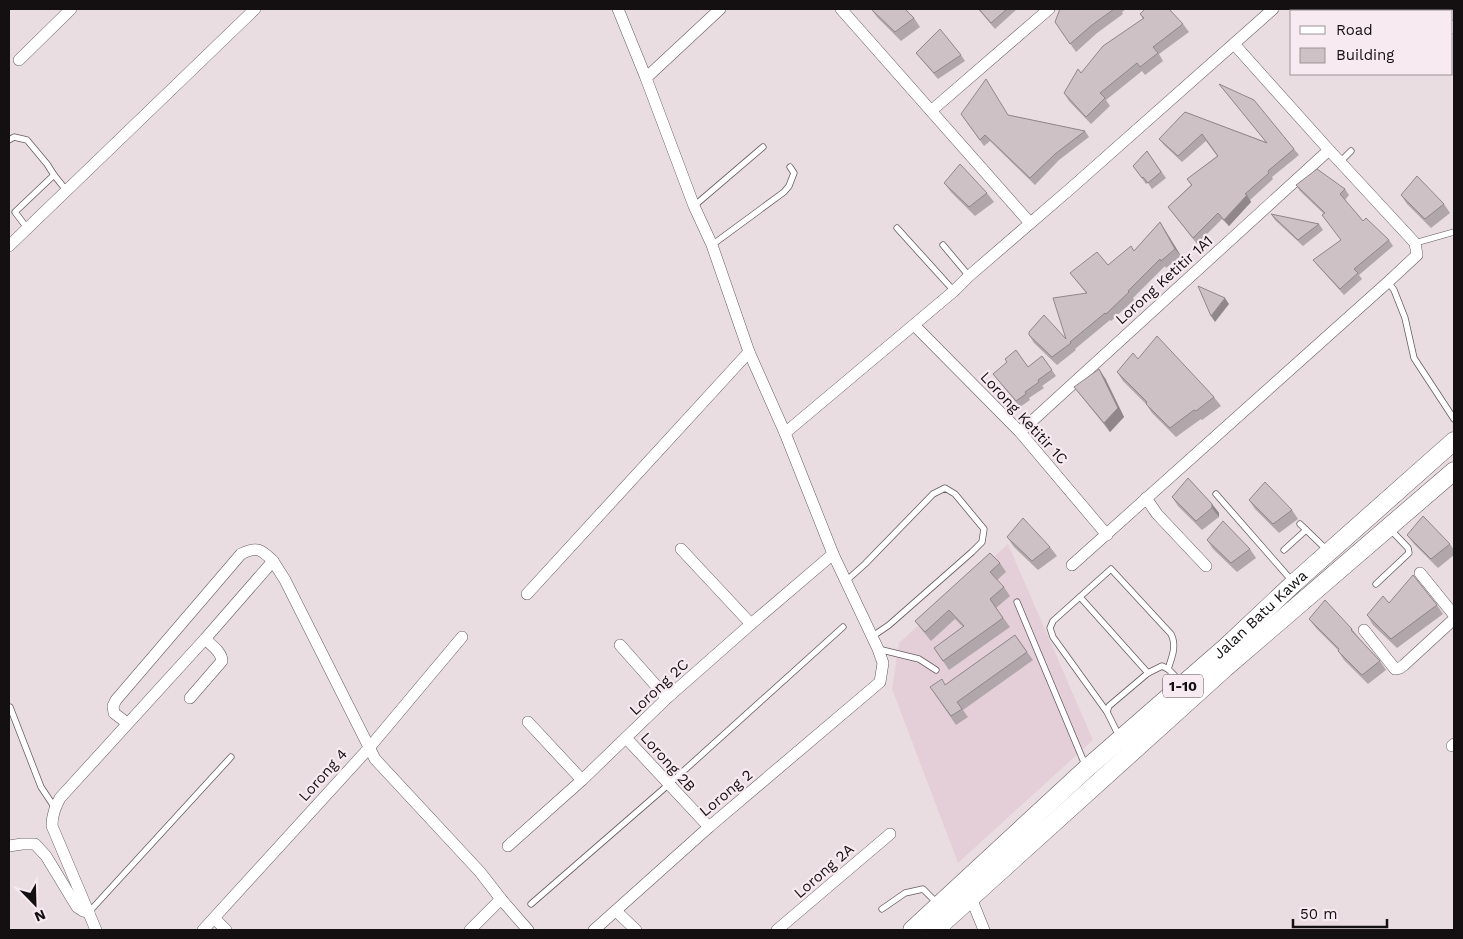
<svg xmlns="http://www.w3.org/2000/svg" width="1463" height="939" font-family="'Work Sans',sans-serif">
<rect width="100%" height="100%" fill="#eadde2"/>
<polygon fill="#e4cfd8" points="1008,544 1093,740 958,863 892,689 899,643"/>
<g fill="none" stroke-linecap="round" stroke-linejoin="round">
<defs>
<g id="service">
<polyline points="9,140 14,137 27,140 47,164 54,175"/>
<polyline points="1340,162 1351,151"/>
<polyline points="694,206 763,147"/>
<polyline points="27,228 15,212 54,175 66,190"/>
<polyline points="897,228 954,291"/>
<polyline points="1415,243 1454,232"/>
<polyline points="712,245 784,192 789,186 794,173 790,167"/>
<polyline points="943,245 969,276"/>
<polyline points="1388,282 1394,290 1405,318 1414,358 1454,419"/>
<polyline points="1216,494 1293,582"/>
<polyline points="1300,524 1327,550"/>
<polyline points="1284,550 1306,530"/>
<polyline points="846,581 865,564 933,494 945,488 955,494 984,529 982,542 972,552 889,625 873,636"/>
<polyline points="1376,584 1409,553 1408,548 1389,528"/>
<polyline points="1080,597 1148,673"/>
<polyline points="1017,602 1086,767"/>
<polyline points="878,649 919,659 936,670"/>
<polyline points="10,707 41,787 55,808"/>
<path d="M1107,712L1053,637L1050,628L1053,621L1111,569L1171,634C1177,646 1172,657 1168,669"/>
<polyline points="1120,738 1107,712 1109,706 1148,673 1162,666 1168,669 1182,683"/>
<polyline points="531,904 668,785 843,627"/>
<polyline points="882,909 905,893 923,889 938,904"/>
<polyline points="89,912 231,757"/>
</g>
<g id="minor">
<polyline points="841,9 1030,223"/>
<polyline points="1427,9 1431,11"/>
<polyline points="1452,26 1454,28"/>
<polyline points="19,60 71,9"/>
<polyline points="646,78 720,9"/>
<polyline points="931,111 1049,9"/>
<polyline points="9,246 255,9"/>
<polyline points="914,325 1020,432 1107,535"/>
<polyline points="1020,432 1329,150"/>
<polyline points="785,433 954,291 969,276 1070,189 1273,9"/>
<polyline points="1146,498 1157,514 1206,566"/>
<polyline points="681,549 751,624"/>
<polyline points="1072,565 1388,282 1417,255 1415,243 1329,150 1234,44"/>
<polyline points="1420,573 1454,615"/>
<polyline points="527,594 749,352"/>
<polyline points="1364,630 1395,669 1400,668 1404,665 1454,619"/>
<polyline points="620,645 667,698"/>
<path d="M190,698L222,661C222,652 211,645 205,639"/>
<polyline points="528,722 582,780"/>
<path d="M127,723L114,713L113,706L116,700L241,554C257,546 261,549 273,561"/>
<polyline points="626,738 709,827"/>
<polyline points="1452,746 1454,744"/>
<polyline points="9,846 22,844 35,844 46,856 77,907 83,911 89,912"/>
<polyline points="508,846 582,780 667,698 751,624 833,554"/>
<polyline points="971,898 984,930"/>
<polyline points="616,911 636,930"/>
<polyline points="214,918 226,930"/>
<path d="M96,930L52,826C52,815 55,808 60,798L205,639L273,561L285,580L375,759L480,872L501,899L528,930"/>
<polyline points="203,930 369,748 462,637"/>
<polyline points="470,930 501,899"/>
<polyline points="594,930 709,827 880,682 883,663 878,649 833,554 785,433 749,352 712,245 694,206 646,78 618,9"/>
<polyline points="777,930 890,834"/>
</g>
<g id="trunk">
<path id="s1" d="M912,930L1086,769L1226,647L1294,583L1454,441"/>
<polyline points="935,930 1225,668 1454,471"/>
</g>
</defs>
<use href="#service" stroke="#665b60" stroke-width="7"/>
<use href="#minor" stroke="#665b60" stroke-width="12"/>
<use href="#trunk" stroke="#665b60" stroke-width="19"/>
<use href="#service" stroke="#fff" stroke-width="5.5"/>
<use href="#minor" stroke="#fff" stroke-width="11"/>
<use href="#trunk" stroke="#fff" stroke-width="18"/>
</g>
<g fill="#b1a6aa">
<polygon points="871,9 914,18 920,27 901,41 877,17"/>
<polygon points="978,9 1017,9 995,29"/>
<polygon points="1060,9 1126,9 1122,12 1123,14 1097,33 1076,52 1055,22"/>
<polygon points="1140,14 1183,24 1189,32 1159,54 1163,61 1145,75 1142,71 1106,100 1110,106 1091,124 1069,101 1064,93 1081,73 1143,19"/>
<polygon points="916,53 961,55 965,61 938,79"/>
<polygon points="1219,84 1294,149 1299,155 1272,177 1273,179 1250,200 1251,202 1229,226 1222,219 1197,244 1168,207 1191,185 1187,179 1217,156 1206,141 1182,162 1164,145 1159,139 1185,112 1266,142"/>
<polygon points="961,114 1009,115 1085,131 1089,137 1059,160 1035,185 990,141 984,146"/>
<polygon points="1147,151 1166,178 1152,189 1148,183 1146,184 1133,166"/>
<polygon points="944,183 987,193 994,202 975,216 951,192"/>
<polygon points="1296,185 1345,189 1349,195 1345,200 1363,221 1389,240 1393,246 1359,275 1362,279 1344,295 1318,266 1313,260 1341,240 1324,214 1300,191"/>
<polygon points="1401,195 1444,204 1450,213 1431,228 1407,204"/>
<polygon points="1271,214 1319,224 1323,230 1303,246 1275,220"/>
<polygon points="1160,222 1181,256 1166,268 1165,266 1133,298 1134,300 1111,321 1110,320 1075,349 1076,350 1057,365 1034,343 1029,335 1066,339 1086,293 1070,273 1108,265 1134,251"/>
<polygon points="1042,356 1056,376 1042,386 1044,388 1029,398 1030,400 1020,407 993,374 1028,367"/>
<polygon points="1138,359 1214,397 1221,406 1202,420 1201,419 1176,437 1152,413 1146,404 1123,381 1117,372"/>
<polygon points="1105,378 1124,417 1110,432 1074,387"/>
<polygon points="1172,497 1212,504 1219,513 1219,517 1202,530 1178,506"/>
<polygon points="1249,500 1292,510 1298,519 1279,533 1255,509"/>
<polygon points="1407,535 1450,544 1454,550 1454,555 1438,568 1414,544"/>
<polygon points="1007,537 1050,547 1057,556 1038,570 1014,547"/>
<polygon points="1207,540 1250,549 1256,558 1237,572 1213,549"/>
<polygon points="1000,563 1006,572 997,580 1004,587 1010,596 996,608 1010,627 949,670 934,648 963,627 955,619 931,641 922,630 915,621"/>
<polygon points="1437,605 1443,614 1397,648 1373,625 1367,615"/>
<polygon points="1309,619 1352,629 1359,638 1380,661 1386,670 1368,684 1344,660 1338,651 1338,650 1316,628"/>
<polygon points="1015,635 1033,660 963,710 968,717 956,725 930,687 945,685"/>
</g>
<g fill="#90878b">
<polygon points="1247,195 1251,202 1229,226 1224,220"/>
<polygon points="1160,222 1165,230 1181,256 1175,249"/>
<polygon points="1225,298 1229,304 1215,322 1211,316"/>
<polygon points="1099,369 1105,378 1124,417 1110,432 1104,423"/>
<polygon points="1212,504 1219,513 1219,517 1212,508"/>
</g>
<g fill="#cec1c6" stroke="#90878b">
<polygon points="871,9 905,9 914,18 895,32"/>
<polygon points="979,9 1007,9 991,23"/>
<polygon points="1060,9 1114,9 1092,25 1070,44 1055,22"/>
<polygon points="1145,9 1169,9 1183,24 1153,47 1158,53 1140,67 1137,63 1100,93 1105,98 1086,117 1064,93 1078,69 1081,73 1103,46 1144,18 1140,14"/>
<polygon points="940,29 961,55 934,73 916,53"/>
<polygon points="986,79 1008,115 1085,131 1055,154 1030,178 985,135 980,140 961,114"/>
<polygon points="1219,84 1254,100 1294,149 1268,171 1269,173 1245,194 1247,195 1224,220 1218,213 1193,238 1168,207 1192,185 1187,179 1218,156 1202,134 1178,156 1159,139 1185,112 1267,143"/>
<polygon points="1147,151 1161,172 1148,183 1143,177 1142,178 1133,166"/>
<polygon points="960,164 987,193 969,207 944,183"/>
<polygon points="1317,169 1345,189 1340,194 1363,221 1366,218 1389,240 1354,269 1358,273 1340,289 1313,260 1341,240 1322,215 1325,213 1296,185"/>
<polygon points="1417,176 1444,204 1425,219 1401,195"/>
<polygon points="1271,214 1319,224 1298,240"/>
<polygon points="1160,222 1175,249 1161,261 1160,259 1128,291 1129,292 1106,314 1105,313 1070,342 1071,343 1052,357 1029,335 1029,332 1044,315 1066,339 1053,298 1087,293 1070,273 1097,252 1108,265 1131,246 1134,251"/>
<polygon points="1198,286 1225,298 1211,316"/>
<polygon points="1157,336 1214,397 1196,411 1194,410 1170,428 1146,404 1147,402 1117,372 1133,353 1138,359"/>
<polygon points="1016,350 1028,367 1042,356 1052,370 1038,380 1039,382 1025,392 1026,394 1016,401 993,374 1007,362 1005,359"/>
<polygon points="1099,369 1118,408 1104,423 1074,387"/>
<polygon points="1188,478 1212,504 1212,508 1196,521 1172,497"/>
<polygon points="1265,482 1292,510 1273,524 1249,500"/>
<polygon points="1423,516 1450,544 1431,559 1407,535"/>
<polygon points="1023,518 1050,547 1032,561 1007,537"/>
<polygon points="1223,521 1250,549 1231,563 1207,540"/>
<polygon points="990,553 1000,563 990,572 1004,587 990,599 1003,618 943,661 934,648 964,626 949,610 925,632 915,621"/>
<polygon points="1413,575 1437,605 1391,639 1367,615 1383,596 1389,603"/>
<polygon points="1325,600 1352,629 1351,630 1380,661 1362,675 1338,651 1339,649 1309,619"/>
<polygon points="1015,635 1027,652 957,702 962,709 951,716 930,687 942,679 945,685"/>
</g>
<g text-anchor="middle" stroke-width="4.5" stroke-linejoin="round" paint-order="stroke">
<rect fill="#f7eaf0" stroke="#585155" stroke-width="1" x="1163" y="674.5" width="40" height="23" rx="4"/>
<g font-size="14" font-weight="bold" fill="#141012">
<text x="1183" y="691">1-10</text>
</g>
<g font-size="15" fill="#141012" stroke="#f7eaf0">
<text transform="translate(1164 280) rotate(-42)" y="5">Lorong Ketitir 1A1</text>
<text transform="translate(1024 418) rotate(47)" y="5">Lorong Ketitir 1C</text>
<text dy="5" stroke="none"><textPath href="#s1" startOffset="470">Jalan Batu Kawa</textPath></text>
<text transform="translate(659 687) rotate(-43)" y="5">Lorong 2C</text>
<text transform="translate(668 762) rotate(48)" y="5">Lorong 2B</text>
<text transform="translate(323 775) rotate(-48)" y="5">Lorong 4</text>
<text transform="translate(726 793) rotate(-40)" y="5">Lorong 2</text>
<text transform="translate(824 871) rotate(-41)" y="5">Lorong 2A</text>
</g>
</g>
<rect width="1463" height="939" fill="none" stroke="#141012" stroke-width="20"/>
<rect x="1290" y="10" width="162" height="65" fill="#f7eaf0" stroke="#9c9397"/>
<rect x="1300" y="26" width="25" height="8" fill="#ffffff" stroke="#9c9397"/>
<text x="1336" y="35" font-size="15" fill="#141012">Road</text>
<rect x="1300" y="48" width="25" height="15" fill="#cec1c6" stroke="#9c9397"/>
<text x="1336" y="60" font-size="15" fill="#141012">Building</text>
<g transform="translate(35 904) rotate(157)" stroke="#f7eaf0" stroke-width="4" paint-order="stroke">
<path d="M0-4L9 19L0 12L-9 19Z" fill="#141012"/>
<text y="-8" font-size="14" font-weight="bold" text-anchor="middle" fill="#141012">N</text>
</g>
<path d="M1293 919v8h94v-8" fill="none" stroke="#141012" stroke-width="2.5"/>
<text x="1300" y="919" font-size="15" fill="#141012" stroke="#f7eaf0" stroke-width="4" paint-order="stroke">50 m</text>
</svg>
